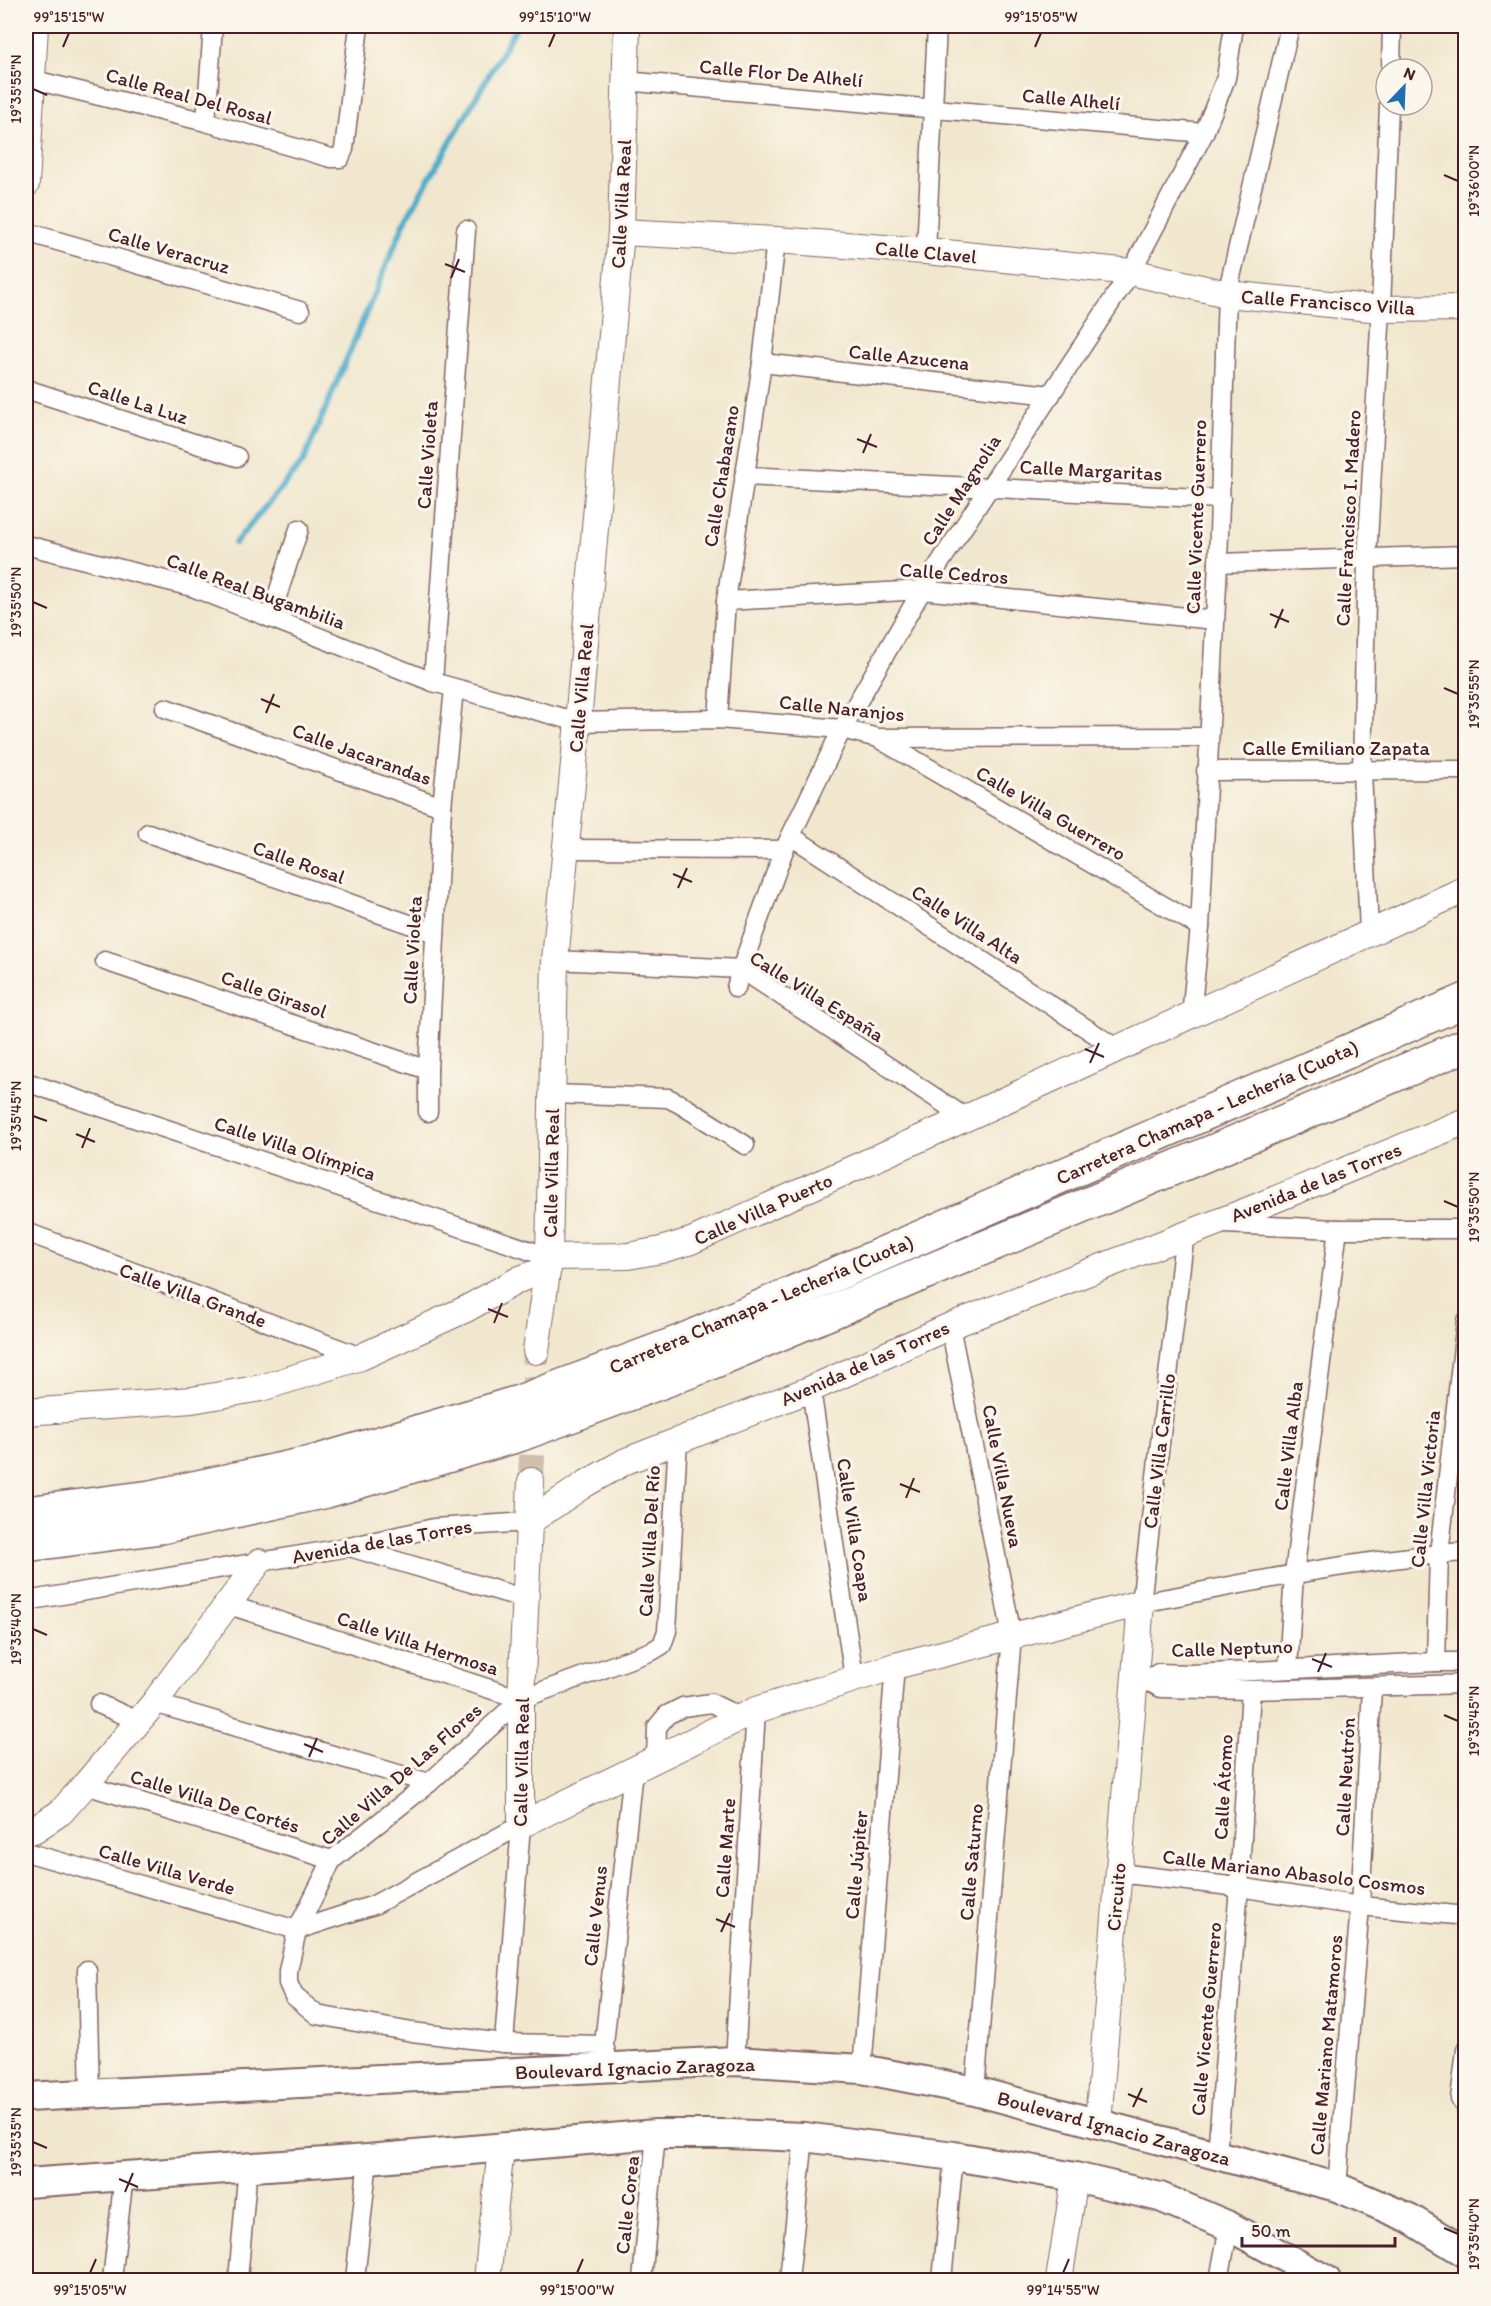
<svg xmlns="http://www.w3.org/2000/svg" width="1491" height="2306" font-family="Itim,sans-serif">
<rect width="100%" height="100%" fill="#fbf7ec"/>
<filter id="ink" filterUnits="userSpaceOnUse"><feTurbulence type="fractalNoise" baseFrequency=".0167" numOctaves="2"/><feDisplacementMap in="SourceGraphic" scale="12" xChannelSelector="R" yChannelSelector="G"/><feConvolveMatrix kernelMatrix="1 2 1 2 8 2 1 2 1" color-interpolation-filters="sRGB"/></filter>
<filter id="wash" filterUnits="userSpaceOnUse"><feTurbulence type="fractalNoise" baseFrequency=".008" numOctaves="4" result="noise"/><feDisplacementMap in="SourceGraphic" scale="24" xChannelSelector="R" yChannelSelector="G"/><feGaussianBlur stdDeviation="1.35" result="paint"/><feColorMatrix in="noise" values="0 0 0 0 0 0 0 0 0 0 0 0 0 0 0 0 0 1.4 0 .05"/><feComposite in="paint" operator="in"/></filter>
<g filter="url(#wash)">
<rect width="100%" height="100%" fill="#f1e7ce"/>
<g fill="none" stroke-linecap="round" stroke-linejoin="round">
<polyline stroke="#4aaac9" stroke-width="6" points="235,543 303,462 406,219 517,26"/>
</g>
</g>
<g filter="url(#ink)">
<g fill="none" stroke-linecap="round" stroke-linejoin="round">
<polyline stroke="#d0bfad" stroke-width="26" stroke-dasharray="26 13" stroke-linecap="butt" points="531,1481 536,1351"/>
<defs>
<g id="street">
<polyline points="1391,69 1392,26"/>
<polyline points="26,78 206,122 331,158 340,158 344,149 359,26"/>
<polyline points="625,81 1204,133"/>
<polyline points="206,122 213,26"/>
<polyline points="26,232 300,311"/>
<polyline points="926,251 937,26"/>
<polyline points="762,363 1051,395"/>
<polyline points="26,389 237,457"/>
<polyline points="744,476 1221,499"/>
<polyline points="26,545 192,587 433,682 578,722 718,719 842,729 878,738 1208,737"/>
<polyline points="1218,563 1466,555"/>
<polyline points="726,601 922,590 1215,620"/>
<polyline points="270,618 299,529"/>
<polyline points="433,682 466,230"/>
<polyline points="165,708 442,807"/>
<polyline points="718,719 726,601 762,363 776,240"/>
<polyline points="881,740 1200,927"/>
<polyline points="1206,771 1466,770"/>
<polyline points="148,833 435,933"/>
<polyline points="791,836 1118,1049"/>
<polyline points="564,849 784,850"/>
<polyline points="1369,933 1362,771 1367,559 1381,309 1389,105"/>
<polyline points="555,960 741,969 966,1118"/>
<polyline points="105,961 428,1070"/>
<polyline points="736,988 741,969 784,850 842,729 922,590 1131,272 1204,133 1226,78 1234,26"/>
<polyline points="1191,1016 1200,927 1218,563 1227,294 1290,26"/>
<polyline points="26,1082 549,1257"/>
<polyline points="552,1094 668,1098 680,1104 745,1145"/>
<polyline points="428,1112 428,1070 442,807 454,689"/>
<polyline points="1224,1224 1338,1229 1466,1229"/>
<polyline points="26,1232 361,1357"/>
<path d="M1185,1232L1141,1603C1248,1583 1357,1559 1466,1552"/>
<polyline points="950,1326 1012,1635 975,2091"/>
<polyline points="811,1389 854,1678"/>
<polyline points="353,1548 526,1599"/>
<polyline points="26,1601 349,1547 434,1528 529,1522"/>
<polyline points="226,1604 521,1699 652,1651 662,1645 667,1631 678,1439"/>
<polyline points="1436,1662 1439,1554 1466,1321"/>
<polyline points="1288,1669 1294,1574 1338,1229"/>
<polyline points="1147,1681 1161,1688 1251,1690 1466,1684"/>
<polyline points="1134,1685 1147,1681 1158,1673 1191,1674 1436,1662 1466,1662"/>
<polyline points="521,1699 429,1783 332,1860 297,1930 288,1971 288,1983 294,1996 317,2015 412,2032 504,2043 604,2045"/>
<polyline points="154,1703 429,1783"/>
<polyline points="99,1704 138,1721"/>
<polyline points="656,1759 657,1727 667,1715 683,1707 711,1703 740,1717"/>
<polyline points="85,1785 332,1860"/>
<polyline points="26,1852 297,1930 374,1905 521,1825"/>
<polyline points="1118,1873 1239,1887 1360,1906 1466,1916"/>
<polyline points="87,1970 90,2094"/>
<polyline points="504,2043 521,1825"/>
<polyline points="1466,2050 1460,2099 1466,2108"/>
<polyline points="607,2057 604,2045 633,1770"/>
<polyline points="735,2061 756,1710"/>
<polyline points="862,2069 895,1666"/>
<polyline points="1217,2154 1239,1887 1251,1690"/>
<polyline points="1337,2187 1360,1906 1372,1688"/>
<polyline points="112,2280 124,2175"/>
<polyline points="238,2280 248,2166"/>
<polyline points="355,2280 368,2159"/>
<polyline points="642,2280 656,2134"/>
<polyline points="789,2280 804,2137"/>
<polyline points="942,2280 954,2156"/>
<polyline points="1219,2280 1229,2226"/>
</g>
<g id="secondary">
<polyline points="26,184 35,26"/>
<polyline points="621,232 776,240 926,251 1131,272 1227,294 1381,309 1466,308"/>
<polyline points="549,1257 628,1256 661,1250 691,1241 966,1118 1466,889"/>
<polyline points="536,1351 549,1257 555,960 578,722 621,232 627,26"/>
<polyline points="26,1412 192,1400 261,1388 361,1357 466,1309 520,1279 548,1269"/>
<polyline points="531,1481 521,1699 521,1825 756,1710 895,1666 1141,1603 1098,2123"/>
<polyline points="529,1522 585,1484 626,1461 811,1389 950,1326 1249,1210 1466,1121"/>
<polyline points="26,1832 34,1830 61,1812 85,1785 154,1703 259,1562"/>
<polyline points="487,2280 501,2148"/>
<polyline points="1059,2280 1075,2177"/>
</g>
<g id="primary">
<polyline points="26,2097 735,2061 862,2069 975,2091 1337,2187 1409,2218 1466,2253"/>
<polyline points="26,2183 368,2159 656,2134 730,2134 804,2137 954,2156 1075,2177 1160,2197 1229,2226 1326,2280"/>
</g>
<g id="highway">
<polyline points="26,1513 151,1497 315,1462 519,1402 682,1341 1466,1000"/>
<polyline points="26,1545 161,1527 327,1491 519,1435 696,1369 1466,1045"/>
</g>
</defs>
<use href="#street" stroke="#846564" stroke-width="21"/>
<use href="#secondary" stroke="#846564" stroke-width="28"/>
<use href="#primary" stroke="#846564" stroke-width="32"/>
<use href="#highway" stroke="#846564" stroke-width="36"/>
<use href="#street" stroke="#fff" stroke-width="18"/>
<use href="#secondary" stroke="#fff" stroke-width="26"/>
<use href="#primary" stroke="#fff" stroke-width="28"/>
<use href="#highway" stroke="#fff" stroke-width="33"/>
</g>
</g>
<path fill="none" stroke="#4a1f2b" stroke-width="2" d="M63,47L69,33M549,47L555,33M1035,47L1041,33M33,89L47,95M1444,175L1458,181M445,264L465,272M451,278L459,259M857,439L877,447M863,453L871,434M33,602L47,608M1270,614L1289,622M1275,628L1283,609M1444,688L1458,694M261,699L280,707M266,713L274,694M673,874L692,882M678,888L687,868M1085,1049L1104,1057M1090,1063L1099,1043M33,1116L47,1121M76,1134L95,1142M82,1148L90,1128M1444,1201L1458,1207M488,1309L508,1317M494,1323L502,1303M900,1484L920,1492M906,1498L914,1478M33,1629L47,1635M1312,1659L1332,1667M1318,1672L1326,1653M1444,1715L1458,1721M304,1744L323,1752M309,1757L317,1738M716,1919L735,1927M721,1932L730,1913M1128,2094L1147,2102M1133,2107L1142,2088M33,2142L47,2148M119,2179L138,2187M125,2192L133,2173M1444,2228L1458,2234M90,2273L96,2259M577,2273L583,2259M1063,2273L1069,2259"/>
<g text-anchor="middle" stroke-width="6" stroke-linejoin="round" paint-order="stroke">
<g font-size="20" fill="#4a1f2b" stroke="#fbf7ec">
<text transform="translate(781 73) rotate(5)" y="7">Calle Flor De Alhelí</text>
<text transform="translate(189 96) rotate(15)" y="7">Calle Real Del Rosal</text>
<text transform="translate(1071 99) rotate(5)" y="7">Calle Alhelí</text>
<text transform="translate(621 204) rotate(-87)" y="7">Calle Villa Real</text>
<text transform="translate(169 250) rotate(16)" y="7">Calle Veracruz</text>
<text transform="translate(926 252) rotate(5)" y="7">Calle Clavel</text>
<text transform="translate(1328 302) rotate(4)" y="7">Calle Francisco Villa</text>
<text transform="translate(909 357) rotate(6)" y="7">Calle Azucena</text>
<text transform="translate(138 402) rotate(18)" y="7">Calle La Luz</text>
<text transform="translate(427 455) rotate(-86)" y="7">Calle Violeta</text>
<text transform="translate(1091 470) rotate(3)" y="7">Calle Margaritas</text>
<text transform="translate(721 476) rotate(-81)" y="7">Calle Chabacano</text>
<text transform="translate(961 490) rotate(-57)" y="7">Calle Magnolia</text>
<text transform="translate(1196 517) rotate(-88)" y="7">Calle Vicente Guerrero</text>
<text transform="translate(1348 518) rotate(-87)" y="7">Calle Francisco I. Madero</text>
<text transform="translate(954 573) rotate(4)" y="7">Calle Cedros</text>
<text transform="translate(256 591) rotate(20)" y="7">Calle Real Bugambilia</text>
<text transform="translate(581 688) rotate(-85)" y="7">Calle Villa Real</text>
<text transform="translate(842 708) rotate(6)" y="7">Calle Naranjos</text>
<text x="1336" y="755">Calle Emiliano Zapata</text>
<text transform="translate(362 754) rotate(20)" y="7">Calle Jacarandas</text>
<text transform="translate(1051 813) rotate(30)" y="7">Calle Villa Guerrero</text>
<text transform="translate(299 862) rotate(19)" y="7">Calle Rosal</text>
<text transform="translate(967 924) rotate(33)" y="7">Calle Villa Alta</text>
<text transform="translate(412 950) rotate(-87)" y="7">Calle Violeta</text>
<text transform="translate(274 994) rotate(19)" y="7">Calle Girasol</text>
<text transform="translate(817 996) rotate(32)" y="7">Calle Villa España</text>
<text transform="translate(1207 1112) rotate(-24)" y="7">Carretera Chamapa - Lechería (Cuota)</text>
<text transform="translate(295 1148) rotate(18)" y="7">Calle Villa Olímpica</text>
<text transform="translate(551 1173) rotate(-89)" y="7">Calle Villa Real</text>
<text transform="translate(1316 1182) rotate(-22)" y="7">Avenida de las Torres</text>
<text transform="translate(763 1209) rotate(-24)" y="7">Calle Villa Puerto</text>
<text transform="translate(193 1295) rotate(20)" y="7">Calle Villa Grande</text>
<text transform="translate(761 1304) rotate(-23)" y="7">Carretera Chamapa - Lechería (Cuota)</text>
<text transform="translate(865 1363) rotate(-24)" y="7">Avenida de las Torres</text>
<text transform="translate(1288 1446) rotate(-83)" y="7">Calle Villa Alba</text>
<text transform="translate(1159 1451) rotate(-83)" y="7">Calle Villa Carrillo</text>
<text transform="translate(1003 1476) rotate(79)" y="7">Calle Villa Nueva</text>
<text transform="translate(1425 1489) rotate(-84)" y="7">Calle Villa Victoria</text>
<text transform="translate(855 1530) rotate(81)" y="7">Calle Villa Coapa</text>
<text transform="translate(382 1541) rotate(-10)" y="7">Avenida de las Torres</text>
<text transform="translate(649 1541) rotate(-87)" y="7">Calle Villa Del Río</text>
<text transform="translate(418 1643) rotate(18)" y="7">Calle Villa Hermosa</text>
<text transform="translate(1232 1648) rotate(-2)" y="7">Calle Neptuno</text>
<text transform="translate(521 1762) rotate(-89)" y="7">Calle Villa Real</text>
<text transform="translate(401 1774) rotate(-41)" y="7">Calle Villa De Las Flores</text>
<text transform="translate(1345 1777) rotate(-87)" y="7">Calle Neutrón</text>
<text transform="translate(1223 1787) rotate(-87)" y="7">Calle Átomo</text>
<text transform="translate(215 1801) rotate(17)" y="7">Calle Villa De Cortés</text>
<text transform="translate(725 1848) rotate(-86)" y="7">Calle Marte</text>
<text transform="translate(971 1862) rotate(-85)" y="7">Calle Saturno</text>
<text transform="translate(856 1865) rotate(-85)" y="7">Calle Júpiter</text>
<text transform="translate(167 1869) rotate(16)" y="7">Calle Villa Verde</text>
<text transform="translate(1294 1872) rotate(7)" y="7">Calle Mariano Abasolo Cosmos</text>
<text transform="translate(1116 1897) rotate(-85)" y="7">Circuito</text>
<text transform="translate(595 1916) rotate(-84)" y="7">Calle Venus</text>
<text transform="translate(1206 2019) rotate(-85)" y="7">Calle Vicente Guerrero</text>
<text transform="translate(1326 2045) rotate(-85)" y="7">Calle Mariano Matamoros</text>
<text transform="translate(635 2068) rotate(-2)" y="7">Boulevard Ignacio Zaragoza</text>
<text transform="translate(1114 2128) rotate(15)" y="7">Boulevard Ignacio Zaragoza</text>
<text transform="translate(627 2205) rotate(-84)" y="7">Calle Corea</text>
</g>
</g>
<rect width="1491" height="2306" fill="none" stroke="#fbf7ec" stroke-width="66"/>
<g transform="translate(1404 87) rotate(23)"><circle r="28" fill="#fbf7ec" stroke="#b4a19f" stroke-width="1.5"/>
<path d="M0-4.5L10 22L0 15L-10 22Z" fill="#1f6fb2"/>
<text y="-9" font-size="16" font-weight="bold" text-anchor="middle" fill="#4a1f2b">N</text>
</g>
<path d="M1242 2237v9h153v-9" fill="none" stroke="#4a1f2b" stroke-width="3"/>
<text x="1251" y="2237" font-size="18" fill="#4a1f2b" stroke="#fbf7ec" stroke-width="4.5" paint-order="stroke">50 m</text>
<rect x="33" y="33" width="1425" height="2240" fill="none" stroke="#4a1f2b" stroke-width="2"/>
<g font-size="15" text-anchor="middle" fill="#4a1f2b">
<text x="69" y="22">99°15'15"W</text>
<text x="555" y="22">99°15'10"W</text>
<text x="1041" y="22">99°15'05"W</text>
<text transform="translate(16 89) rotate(-90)" y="5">19°35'55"N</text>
<text transform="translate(1474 181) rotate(-90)" y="5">19°36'00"N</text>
<text transform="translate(16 602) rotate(-90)" y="5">19°35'50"N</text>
<text transform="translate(1474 694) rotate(-90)" y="5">19°35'55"N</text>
<text transform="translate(16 1116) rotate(-90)" y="5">19°35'45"N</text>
<text transform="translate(1474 1207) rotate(-90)" y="5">19°35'50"N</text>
<text transform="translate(16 1629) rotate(-90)" y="5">19°35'40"N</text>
<text transform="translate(1474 1721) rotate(-90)" y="5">19°35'45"N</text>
<text transform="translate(16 2142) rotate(-90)" y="5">19°35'35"N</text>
<text transform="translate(1474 2234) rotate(-90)" y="5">19°35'40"N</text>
<text x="90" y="2295">99°15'05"W</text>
<text x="577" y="2295">99°15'00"W</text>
<text x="1063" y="2295">99°14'55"W</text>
</g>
</svg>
